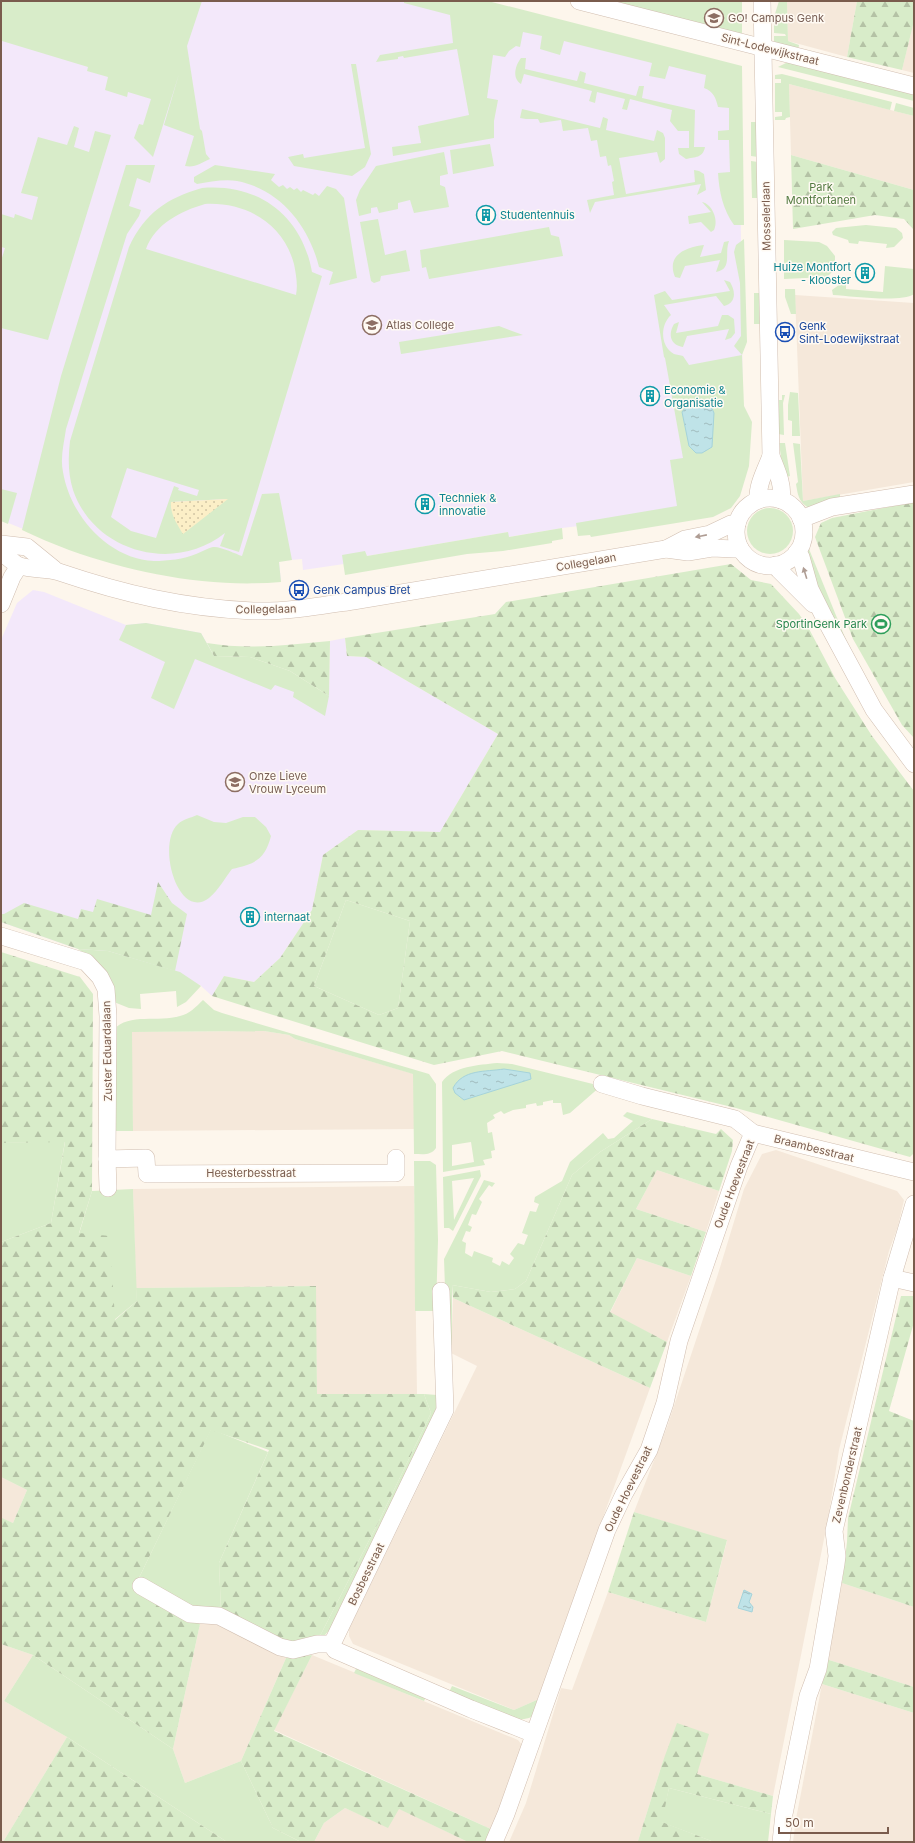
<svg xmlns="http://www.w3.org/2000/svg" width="915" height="1843" font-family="Inter,sans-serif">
<defs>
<pattern id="forest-firs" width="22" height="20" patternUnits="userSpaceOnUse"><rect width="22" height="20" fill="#d8ecc9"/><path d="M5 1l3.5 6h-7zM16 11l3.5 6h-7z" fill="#b4c2a5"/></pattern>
<pattern id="sand-dots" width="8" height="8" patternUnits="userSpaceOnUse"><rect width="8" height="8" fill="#fcefc7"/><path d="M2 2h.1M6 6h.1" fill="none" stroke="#d1c5a4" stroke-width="1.8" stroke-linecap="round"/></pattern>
<pattern id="water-ripples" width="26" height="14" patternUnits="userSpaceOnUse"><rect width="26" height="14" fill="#bfe3e8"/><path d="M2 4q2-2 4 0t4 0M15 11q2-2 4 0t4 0" fill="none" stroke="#a0bbbe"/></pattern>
</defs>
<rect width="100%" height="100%" fill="#fdf6ec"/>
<g fill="#f5e8da">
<polygon points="787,1 857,1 847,57 788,41"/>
<polygon points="914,20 914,73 902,70"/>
<polygon points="789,84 914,116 914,190 791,155"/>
<polygon points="795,295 914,303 914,482 803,501"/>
<polygon points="264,1031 289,1035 295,1039 414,1074 414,1129 133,1131 131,1032"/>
<polygon points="776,1150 897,1191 904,1200 898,1226 889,1251 839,1450 828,1519 773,1796 697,1774 668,1751 663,1761 638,1841 640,1842 509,1842 526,1803 561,1688 572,1690 608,1592 706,1622 727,1541 634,1512 667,1427 718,1274 744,1189 762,1154"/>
<polygon points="657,1170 719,1191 706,1232 636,1209"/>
<polygon points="414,1186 417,1394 317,1395 315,1286 136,1288 133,1189"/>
<polygon points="637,1258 691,1276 667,1342 610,1313"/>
<polygon points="453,1298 650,1388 549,1666 539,1699 514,1710 353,1644 349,1636 349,1629 477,1366 451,1353"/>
<polygon points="1,1477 27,1490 13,1523 1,1518"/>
<polygon points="842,1583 914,1607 914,1687 826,1659"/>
<polygon points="220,1623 286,1658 241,1761 185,1783 173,1749 200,1624"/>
<polygon points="1,1644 33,1655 4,1701 67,1737 3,1842 1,1842"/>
<polygon points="312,1655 518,1740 522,1745 493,1830 274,1730"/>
<polygon points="822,1684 914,1713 914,1842 793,1842 796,1819"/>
<polygon points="345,1808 388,1827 398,1808 468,1842 314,1842 324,1823"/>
</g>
<g fill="#f3e8fa">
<polygon points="1,1 447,1 739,73 743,415 715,510 562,528 508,537 508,532 367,556 365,552 344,564 303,570 302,559 279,561 281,581 77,551 1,520"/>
<polygon points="33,590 44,592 126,625 146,623 201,633 214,656 329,695 330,641 345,638 347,656 366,657 498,734 440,832 358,830 323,855 312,910 280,958 254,982 224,976 212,996 200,985 132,958 108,951 78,949 1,922 1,640 17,603"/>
</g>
<g fill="#d8ecc9" fill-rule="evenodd">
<path d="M1,1H202L187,46L200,129L202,131L206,154L210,159C201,163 195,168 185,166L194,136L164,125L179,74L153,157L134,138L139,124L143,125L151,99L128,92L127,97L105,90L108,77L87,71L88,67L2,41L1,45Z"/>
<path d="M404,1H488L742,66L744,225H734C723,210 719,191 718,173L730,172L729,140H718V131L729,130V108L718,107C716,98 713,91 704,88L706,75L669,66L665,79L649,76L652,63L564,41L560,55L540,49L542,36L523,32L520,47L516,46L509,51L505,57L493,55L487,98L498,100L494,121V138L393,156L392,147L421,143L418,126L469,115L457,49L404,58L403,56L398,57V59L376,62L380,55L453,43L450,15L404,3Z"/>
<polygon points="603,1 742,1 742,33 738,33"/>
<polygon points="779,1 787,1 788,41 799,45 798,50 776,44 774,41 774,36 786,36 785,34 774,33 774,17"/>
<path d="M521,58H526L525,69L577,81L580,71L586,73L584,83L636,96L639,86H644L642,98L695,110L694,147H705C703,158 695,157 686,159L679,154L678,148H689V131H678L670,121L672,110L630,99L627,110L622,109L625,99L597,92L595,103L589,101L592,91L524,74L521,84C512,78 515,66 521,58Z"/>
<polygon points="792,62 914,94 914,101 778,67 786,63"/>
<polygon points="351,64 356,64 371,154 365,167 352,176 294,166 288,157 303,154 304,158 365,148"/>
<polygon points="782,74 892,102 890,110 789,84 790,117 786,118 785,120 775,120 775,117 782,116 782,112 775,112 775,83 781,83 781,79 775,79 775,75"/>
<polygon points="896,103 914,108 914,116 894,111"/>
<polygon points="522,109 600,128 603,117 608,119 606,130 654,141 657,130 663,133 665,138 665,159 660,163 657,152 619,158 626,194 695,182 694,170 699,171 704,174 706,190 697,195 701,184 595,202 590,213 587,200 614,195 612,182 614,181 611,165 608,166 606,156 600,157 597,140 591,141 588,128 563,131 561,120 540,123 538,119 526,119 520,118"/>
<polygon points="751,122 757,122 758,157 751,156"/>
<polygon points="74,126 79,128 74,147 89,152 95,131 111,135 48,340 1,328 1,261 5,248 1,247 1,214 14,218 15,214 32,220 38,197 21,193 38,137 67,145"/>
<polygon points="490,144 494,166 453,174 450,150"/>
<polygon points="444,152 448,174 440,176 440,185 445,187 449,207 414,213 410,200 398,203 398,209 379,213 377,207 371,208 371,213 359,216 356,200 360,190 376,166"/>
<polygon points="751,161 758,162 759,198 752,198"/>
<path d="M126,165H155L150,183L137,178L129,206L141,210L139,216L127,234L66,429C64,443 60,458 63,472C70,515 108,559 154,561C168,561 184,559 196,554C201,552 208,548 213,547C220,546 236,554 242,556L262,494L279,493L292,560L279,562L281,582C210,588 136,574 69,550C53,544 37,537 22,530L61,376Z"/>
<path d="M215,165L275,174L271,180L279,187L283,185L287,189L290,187L294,190L297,188L301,192L303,190L313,195L315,193L319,196L327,186L336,189L344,198L357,278L329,285L333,272L319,267C309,226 280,189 237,181C224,179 209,182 197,184L194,182V177Z"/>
<path d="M202,188C259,183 302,216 312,272L322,276L239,552L220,546L225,533C174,574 94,552 73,490C68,474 68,458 70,441L129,247C145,213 167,198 202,188ZM205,204C246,202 283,223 294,264C296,274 298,285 296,295L146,249C155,224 181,211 205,204ZM127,468L199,490L197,496L178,490L179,488L174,486L156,538L131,531L111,517ZM227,499L183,533L171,507V502Z"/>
<path d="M702,202C712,204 719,220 714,230L711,232L701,222L689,224L688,216L711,212Z"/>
<polygon points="378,219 385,255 406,250 410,271 381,276 380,281 374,283 371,281 360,222"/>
<polygon points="866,225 896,228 902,233 903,238 894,247 886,248 887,244 859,241 858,244 849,243 848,240 833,235 832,232 836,228"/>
<polygon points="549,227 551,235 559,237 563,256 429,279 426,267 422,268 420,250"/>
<path d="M744,239L747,342L742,355L744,406L752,422L749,466L740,496L731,508L713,517L591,537L590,535L578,536L576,523L677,506L670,460L683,458L665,358L664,357L654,295L665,291L672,300L730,291L724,280L730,282C736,292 736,303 724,306L716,296L664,305L671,315C660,325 660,346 674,354C676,355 681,355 683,356L689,365L742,355L734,346L741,336L740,283L734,252L736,245Z"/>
<polygon points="784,240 819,242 827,246 835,256 835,269 827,277 784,279"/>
<path d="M729,241C724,253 733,269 716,272L720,260L685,266L680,278L675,277C666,255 686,247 704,245L700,257L721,253L724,242Z"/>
<path d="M885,266L914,269V294C901,303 851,296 833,295L832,290L846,280V289L883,292Z"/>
<polygon points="785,289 795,289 796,314 791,314 785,297"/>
<polygon points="754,293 760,293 761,324 754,324"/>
<path d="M722,315H728L734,319L735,333L731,338L725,340L729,329L687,336L683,347C670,345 668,334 674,324L679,322L676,333L718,326Z"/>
<polygon points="499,326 523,335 401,354 399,342"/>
<polygon points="790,392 798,393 800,436 792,436 792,421 788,420 788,405"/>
<polygon points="782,395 785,395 783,403 784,435 778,434 776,400 782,400"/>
<polygon points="779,443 785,443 790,476 784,478"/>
<path d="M793,443L800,444L803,501L840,494V500L811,509C799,503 798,496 796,484L798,482Z"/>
<polygon points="1,489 17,493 8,524 1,521"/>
<circle cx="770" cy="531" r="23"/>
<polygon points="562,528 563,539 552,541 552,543 503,551 467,554 345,575 342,555 365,551 367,556 508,532 509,537"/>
<polygon points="809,549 848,645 818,596 805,556"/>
<polygon points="146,623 201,633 214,656 250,657 290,671 329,696 325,716 293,697 294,692 275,685 271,690 195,659 174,709 151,698 165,662 119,640 126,625"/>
<path d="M197,815L214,822L226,823L243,817H255L266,827L271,836C265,860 254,864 232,869C225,878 218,891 209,898C178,922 156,844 178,824C183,819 191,818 197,815Z"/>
<polygon points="346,900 410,921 398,1008 379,1015 314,986"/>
<polygon points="78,949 108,951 180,972 201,986 186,1002 177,1007 176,991 140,994 141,1009 129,1008 114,1002 98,963"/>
<path d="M203,1000L214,1010L222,1013L429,1074L436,1084V1148C431,1156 422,1154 414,1154L413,1074L295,1039L289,1035L264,1031L132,1032L133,1131H113V1030C130,1012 158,1023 180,1016C189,1014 196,1007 203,1000Z"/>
<path d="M497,1063L512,1064L601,1086L570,1113L563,1115L561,1103H553V1100L543,1102V1105L537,1106L536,1103L526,1105V1108L513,1110L504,1114L501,1111L493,1115L495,1118L487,1123L488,1133L492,1132L495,1150L491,1151L492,1158L483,1160L485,1165L443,1172L442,1082C453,1066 479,1065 497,1063ZM471,1142L474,1162L452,1166V1145Z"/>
<polygon points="627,1112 652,1119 600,1152 572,1175 526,1281 515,1289 491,1292 452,1285 452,1345 447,1345 444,1259 484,1180 495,1183 492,1187 489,1185 479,1199 482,1202 476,1215 472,1214 468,1225 472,1227 470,1232 466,1231 462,1241 466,1243 465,1253 472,1257 474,1251 493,1258 492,1262 500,1266 502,1261 509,1265 514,1258 510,1254 518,1243 524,1245 528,1235 522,1233 530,1211 536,1212 539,1204 534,1202 535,1197 562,1181 570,1162 603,1133 608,1139 614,1138 633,1121 623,1116"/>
<polygon points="65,1141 51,1223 1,1242 1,1143"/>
<polygon points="414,1161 430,1161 436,1165 438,1240 436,1311 415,1311"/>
<path d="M480,1170L481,1176L453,1231L449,1228H444L443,1177ZM474,1178L454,1220L452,1181Z"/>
<polygon points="133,1189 137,1301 114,1320 112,1289 79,1234 92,1191"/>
<polygon points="424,1394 437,1395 437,1408 331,1628 325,1635 314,1639 321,1634 379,1521 431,1413"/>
<polygon points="211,1429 268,1452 219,1563 221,1611 191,1612 138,1580"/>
<polygon points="33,1655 173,1749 185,1783 241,1761 273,1828 301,1842 227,1842 67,1737 4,1701"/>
<polygon points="358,1665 427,1694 424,1701 354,1673"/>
<polygon points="452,1686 514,1710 539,1699 535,1715 529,1718 519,1720 449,1692"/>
<polygon points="669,1788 771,1814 768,1842 714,1842 661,1822"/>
</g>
<g fill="url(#forest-firs)" fill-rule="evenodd">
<polygon points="857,1 914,1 914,21 902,70 847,57"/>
<polygon points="791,155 914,190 914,233 913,229 904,219 875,215 793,229"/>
<polygon points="914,502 914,738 902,725 853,639 815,537 821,523 832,518"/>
<path d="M731,564L751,580L771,584L799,614L808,627L835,678L872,736L914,791V1153L910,1157L736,1108L502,1051L434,1065L212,996L224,976L254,982L280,958L312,910L323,855L358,830L440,832L498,734L366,657L347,656L345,638L495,614L506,602ZM346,900L410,921L398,1008L379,1015L314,986Z"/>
<path d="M330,641L329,696L290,671L250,657L214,656L207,643C247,650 289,645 330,641Z"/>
<polygon points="158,882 172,903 187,914 175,971 108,951 78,949 1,922 1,914 4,914 24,903 78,919 81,909 93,912 97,899 151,915"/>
<polygon points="1,952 80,977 93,994 92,1191 79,1233 110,1236 115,1320 137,1301 136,1288 316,1286 317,1394 424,1394 431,1413 379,1521 321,1634 310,1642 293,1647 221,1611 219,1563 269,1450 211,1430 135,1586 200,1624 173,1749 33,1655 1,1644 1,1521 2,1518 13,1523 27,1490 1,1477 1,1242 51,1223 65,1142 1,1143"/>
<polygon points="652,1119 716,1134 721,1129 733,1140 732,1151 719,1191 657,1170 636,1209 706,1232 691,1276 637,1258 610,1312 667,1342 650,1388 453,1298 452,1285 491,1292 515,1289 526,1281 572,1175 600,1152"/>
<polygon points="901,1296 914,1296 914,1322 889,1411 914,1421 914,1607 842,1583 847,1542 848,1518"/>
<polygon points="634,1512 727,1540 706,1622 608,1592"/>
<polygon points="312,1655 274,1731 493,1830 486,1842 468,1842 399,1809 388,1828 345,1808 324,1823 314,1842 301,1842 273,1828 241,1761 286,1658"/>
<polygon points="826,1659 914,1687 914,1713 822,1684"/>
<polygon points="677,1723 709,1734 697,1774 773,1796 771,1814 669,1788 662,1822 714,1842 638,1841 663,1761"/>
<polygon points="67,1737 227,1842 3,1842"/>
</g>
<path fill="url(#sand-dots)" d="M228,499L183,534C177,524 170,514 171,502Z"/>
<g fill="url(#water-ripples)" stroke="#a5d3da">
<polygon points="700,399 709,402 714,413 712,447 702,453 696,453 689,446 682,412 691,400"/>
<path d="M504,1069L530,1073L531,1079L464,1100L455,1093L453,1088C463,1069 485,1072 504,1069Z"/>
<polygon points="744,1590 752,1594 749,1602 753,1607 752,1612 738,1608"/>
</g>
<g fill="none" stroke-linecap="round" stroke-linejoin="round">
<defs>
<g id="minor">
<polyline points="579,1 914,86"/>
<path d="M762,1L771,456C776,469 784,485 781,500"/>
<circle cx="770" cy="532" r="34"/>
<path d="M758,500C757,485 766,469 771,456"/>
<polyline points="801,519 832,507 914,494"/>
<polyline points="1,544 27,547 54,569"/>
<polyline points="666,549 685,539 710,534 731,524 737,524"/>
<path d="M1,552C5,555 16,565 20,566C33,570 47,568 59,572C124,594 184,608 253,611C286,612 320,606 353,601L666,549L688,552L712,548L734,549L740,548"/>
<polyline points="797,552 801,557 810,589 825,619 874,710 914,764"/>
<polyline points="776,565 779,570 813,604"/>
<polyline points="1,604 12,577 19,566"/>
<polyline points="1,936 86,962 100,977 106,989 108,1016 107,1159 108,1188"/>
<polyline points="602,1084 642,1096 735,1119 753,1133 914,1172"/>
<polyline points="107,1159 146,1158 147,1174 396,1173 396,1158"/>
<polyline points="892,1278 914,1283"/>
<polyline points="441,1291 445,1410 332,1644 335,1650 471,1709 534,1734"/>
<polyline points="141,1586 190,1614 219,1616 280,1647 293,1650 317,1644 332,1644"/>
<polyline points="494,1842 506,1814 607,1530 624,1494 649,1450 665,1403 679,1341 739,1166 753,1133"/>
<polyline points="781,1842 784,1814 808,1696 818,1669 836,1564 837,1556 834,1531 892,1278 914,1204"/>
</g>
</defs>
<use href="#minor" stroke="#d1beb0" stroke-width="18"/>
<use href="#minor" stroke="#fff" stroke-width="17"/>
</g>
<defs><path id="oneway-solid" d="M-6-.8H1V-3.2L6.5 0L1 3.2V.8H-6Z"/></defs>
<g fill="#af9d94">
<use href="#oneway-solid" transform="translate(701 536) rotate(169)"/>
<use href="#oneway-solid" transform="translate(805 573) rotate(-107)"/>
</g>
<defs>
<symbol id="school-ring" viewBox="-11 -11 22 22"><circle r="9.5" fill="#fffaf3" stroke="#8d6e63" stroke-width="1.5"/><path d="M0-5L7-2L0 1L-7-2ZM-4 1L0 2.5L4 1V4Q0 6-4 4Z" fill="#8d6e63"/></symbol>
<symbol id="building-ring" viewBox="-11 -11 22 22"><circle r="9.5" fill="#fffaf3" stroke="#0f9aa8" stroke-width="1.5"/><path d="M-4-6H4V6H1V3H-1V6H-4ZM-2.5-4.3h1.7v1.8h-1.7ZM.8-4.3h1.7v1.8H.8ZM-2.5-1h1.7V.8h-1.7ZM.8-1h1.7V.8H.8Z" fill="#0f9aa8"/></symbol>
<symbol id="bus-ring" viewBox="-11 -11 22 22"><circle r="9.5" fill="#fffaf3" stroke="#1a4fb4" stroke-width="1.5"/><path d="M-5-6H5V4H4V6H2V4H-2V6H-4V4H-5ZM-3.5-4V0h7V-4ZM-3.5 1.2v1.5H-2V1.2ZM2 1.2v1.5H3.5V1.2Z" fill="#1a4fb4"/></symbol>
<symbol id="stadium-ring" viewBox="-11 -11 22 22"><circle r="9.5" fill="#fffaf3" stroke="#2e9e5b" stroke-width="1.5"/><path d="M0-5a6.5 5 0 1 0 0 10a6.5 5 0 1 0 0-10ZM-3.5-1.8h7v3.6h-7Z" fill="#2e9e5b"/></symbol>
</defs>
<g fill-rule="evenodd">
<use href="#school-ring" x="703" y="7" width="22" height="22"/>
<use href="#building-ring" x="475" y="204" width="22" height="22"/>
<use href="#building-ring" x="854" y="262" width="22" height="22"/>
<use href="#school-ring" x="361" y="314" width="22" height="22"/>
<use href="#bus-ring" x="774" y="321" width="22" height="22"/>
<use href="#building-ring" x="639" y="385" width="22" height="22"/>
<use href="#building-ring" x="414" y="493" width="22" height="22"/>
<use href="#bus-ring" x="288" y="579" width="22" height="22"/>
<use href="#stadium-ring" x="870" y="613" width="22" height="22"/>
<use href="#school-ring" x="224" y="771" width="22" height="22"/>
<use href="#building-ring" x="239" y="906" width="22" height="22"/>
</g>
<g text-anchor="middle" stroke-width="3" stroke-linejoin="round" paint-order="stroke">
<g font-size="11" fill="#785e54" stroke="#fffaf3" text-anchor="start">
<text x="728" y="22">GO! Campus Genk</text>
<text x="386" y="329">Atlas College</text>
<text x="249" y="780">Onze Lieve<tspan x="249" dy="13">Vrouw Lyceum</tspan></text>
</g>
<g font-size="11" fill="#7a5c4d" stroke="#fffaf3">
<text transform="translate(770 49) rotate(14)" y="4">Sint-Lodewijkstraat</text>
<text transform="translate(766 216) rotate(-91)" y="4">Mosselerlaan</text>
<text transform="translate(586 562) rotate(-10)" y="4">Collegelaan</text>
<text transform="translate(266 609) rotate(-1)" y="4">Collegelaan</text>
<text transform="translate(107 1051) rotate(-91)" y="4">Zuster Eduardalaan</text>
<text transform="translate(814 1148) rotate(14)" y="4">Braambesstraat</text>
<text x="251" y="1177">Heesterbesstraat</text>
<text transform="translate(734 1184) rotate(-69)" y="4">Oude Hoevestraat</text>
<text transform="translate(847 1475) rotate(-77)" y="4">Zevenbonderstraat</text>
<text transform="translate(628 1489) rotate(-64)" y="4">Oude Hoevestraat</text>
<text transform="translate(366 1574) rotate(-64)" y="4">Bosbesstraat</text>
</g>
<g font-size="11" fill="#537a41" stroke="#fffaf3">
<text x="821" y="191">Park<tspan x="821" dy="13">Montfortanen</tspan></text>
</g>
<g font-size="11" fill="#0d838f" stroke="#fffaf3" text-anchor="start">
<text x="500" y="219">Studentenhuis</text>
<text x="851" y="271" text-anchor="end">Huize Montfort<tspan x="851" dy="13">- klooster</tspan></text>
<text x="664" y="394">Economie &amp;<tspan x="664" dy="13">Organisatie</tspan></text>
<text x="439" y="502">Techniek &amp;<tspan x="439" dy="13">innovatie</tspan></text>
<text x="264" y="921">internaat</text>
</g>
<g font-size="11" fill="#164399" stroke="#fffaf3" text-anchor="start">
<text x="799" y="330">Genk<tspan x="799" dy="13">Sint-Lodewijkstraat</tspan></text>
<text x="313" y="594">Genk Campus Bret</text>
</g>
<g font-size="11" fill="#27864d" stroke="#fffaf3" text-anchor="end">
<text x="867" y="628">SportinGenk Park</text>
</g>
</g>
<rect width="915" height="1843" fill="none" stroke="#7a5c4d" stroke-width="4"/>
<path d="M779 1827v6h109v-6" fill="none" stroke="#7a5c4d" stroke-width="2"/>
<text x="785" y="1827" font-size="12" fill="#7a5c4d" stroke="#fffaf3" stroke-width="3" paint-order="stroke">50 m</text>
</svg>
